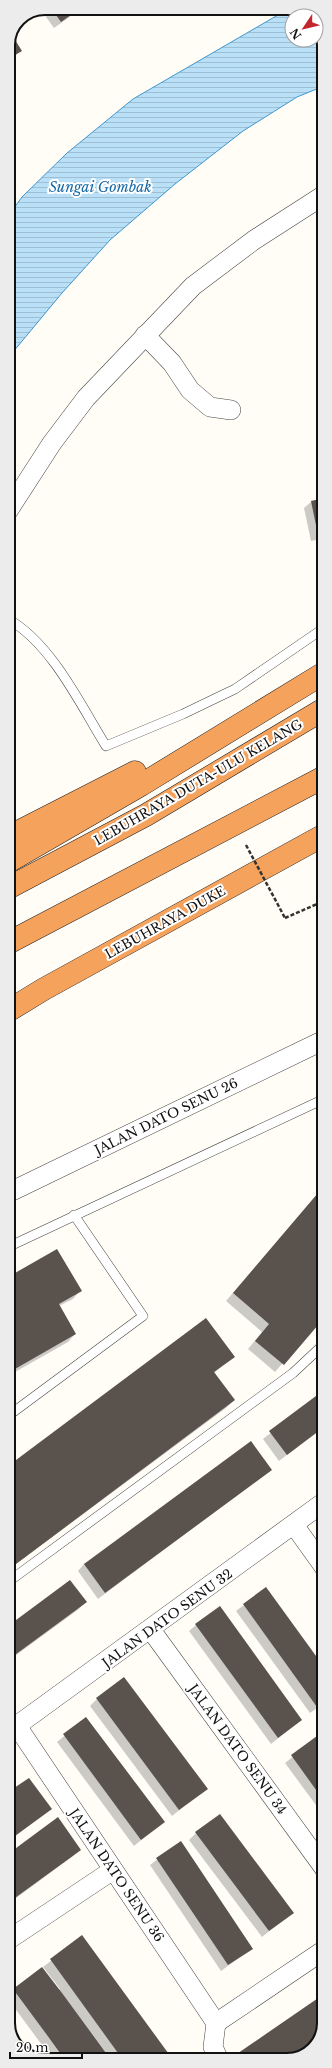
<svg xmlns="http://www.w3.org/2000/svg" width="332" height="2068" font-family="'Libre Baskerville',serif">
<defs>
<pattern id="water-rules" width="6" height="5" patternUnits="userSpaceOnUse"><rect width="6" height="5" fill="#b9e0f7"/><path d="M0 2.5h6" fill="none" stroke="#9ebfd3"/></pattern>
</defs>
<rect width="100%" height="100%" fill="#fffdf5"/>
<polygon fill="url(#water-rules)" stroke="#3f96cf" points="290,8 307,16 292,16 292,40 316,40 316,25 324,41 324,86 297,97 243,131 175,184 110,240 62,293 8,358 8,216 22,197 67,153 133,99"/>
<g fill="#0003">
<polygon points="45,8 82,8 54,28 41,10"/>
<polygon points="12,36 21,51 8,61 8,45"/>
<polygon points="324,499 324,547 322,539 311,541 304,508 311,502"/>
<polygon points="324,1186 324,1316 275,1372 248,1349 262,1332 226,1301"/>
<polygon points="8,1279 80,1291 73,1299 59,1306 75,1334 68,1342 8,1376"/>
<polygon points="233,1357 214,1373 234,1400 226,1408 8,1570 8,1467"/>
<polygon points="324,1391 324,1427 279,1461 263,1439"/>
<polygon points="271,1470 98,1599 78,1571 84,1564"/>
<polygon points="266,1588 324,1668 324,1703 310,1713 236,1611"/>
<polygon points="85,1602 79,1609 8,1661 8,1627"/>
<polygon points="196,1625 301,1720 271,1744 189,1631"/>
<polygon points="97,1699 206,1789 172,1816 90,1706"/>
<polygon points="86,1718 163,1822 134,1846 57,1742"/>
<polygon points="317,1738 324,1748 324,1816 285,1763"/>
<polygon points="8,1794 50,1809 8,1842"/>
<polygon points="196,1833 292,1913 262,1937 189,1840"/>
<polygon points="180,1842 251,1949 221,1971 150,1865"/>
<polygon points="80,1850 73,1856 8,1904 8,1855"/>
<polygon points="81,1937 168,2060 53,2060 8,1999 8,1995 13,1990 42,1968 58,1990 60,1989 43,1967"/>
<polygon points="324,1996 324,2023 315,2046 291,2060 231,2060"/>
</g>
<g fill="#5a524d">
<polygon points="51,8 81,8 61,22"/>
<polygon points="12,35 22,51 8,59 8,45"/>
<polygon points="324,498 324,533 318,535 311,501"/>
<polygon points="324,1186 324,1318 284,1365 255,1341 269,1324 233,1293"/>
<polygon points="57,1249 82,1291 59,1304 76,1334 8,1373 8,1277"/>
<polygon points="206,1318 235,1357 214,1372 235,1400 8,1570 8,1466"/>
<polygon points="324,1390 324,1427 287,1455 269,1431"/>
<polygon points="251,1441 272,1470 105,1593 84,1564"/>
<polygon points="70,1580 87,1602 8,1660 8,1626"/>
<polygon points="266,1587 324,1667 324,1702 317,1707 243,1604"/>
<polygon points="220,1606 302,1720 278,1738 195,1624"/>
<polygon points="124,1677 208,1789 179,1810 96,1698"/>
<polygon points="86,1717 165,1822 141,1840 63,1734"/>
<polygon points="317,1736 324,1746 324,1801 291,1755"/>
<polygon points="29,1778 52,1809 8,1841 8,1792"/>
<polygon points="220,1814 294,1913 269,1931 195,1832"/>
<polygon points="58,1817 81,1850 8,1903 8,1854"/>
<polygon points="181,1841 253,1949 228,1965 156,1858"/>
<polygon points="82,1935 171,2057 168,2060 123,2060 50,1959"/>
<polygon points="42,1967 62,1993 111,2060 65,2060 47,2035 13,1989"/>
<polygon points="324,1994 324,2023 316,2044 291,2060 232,2060 231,2058"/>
</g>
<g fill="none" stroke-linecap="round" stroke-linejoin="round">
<defs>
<g id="service">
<path d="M8,619C52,644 80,704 106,746L183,714L235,689L324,628"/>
<polyline points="8,1247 324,1099"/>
<polyline points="8,1416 143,1316 74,1215"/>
<polyline points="8,1582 293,1373 324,1344"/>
</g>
<g id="minor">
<polyline points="145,335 172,363 190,390 210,407 231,410"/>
<polyline points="8,511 52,443 86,398 193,286 254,240 324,195"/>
<polyline points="8,1193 324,1040"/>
<polyline points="294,1525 324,1567"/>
<polyline points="151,1630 324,1868"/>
<polyline points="17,1726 216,2023 213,2047 219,2060"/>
<polyline points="8,1732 324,1502"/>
<polyline points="8,1940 113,1870"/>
<polyline points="216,2023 324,1950"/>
</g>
<g id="motorway">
<polyline points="8,837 135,772"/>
<polyline points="8,862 141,785 324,673"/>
<polyline points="8,888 146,815 324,709"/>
<polyline points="8,943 324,777"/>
<polyline points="8,1011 44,989 324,835"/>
</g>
</defs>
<use href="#service" stroke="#444" stroke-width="10"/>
<use href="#minor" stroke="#444" stroke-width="20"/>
<use href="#motorway" stroke="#222" stroke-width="23"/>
<polyline stroke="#333" stroke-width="2.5" stroke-dasharray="4 2" stroke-linecap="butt" points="285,918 324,901"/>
<use href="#service" stroke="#fff" stroke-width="9"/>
<use href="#minor" stroke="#fff" stroke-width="19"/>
<use href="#motorway" stroke="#f5a25d" stroke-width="22"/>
<polyline stroke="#333" stroke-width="2.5" stroke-dasharray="4 2" stroke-linecap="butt" points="246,845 285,918"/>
</g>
<g text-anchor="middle" stroke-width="4" stroke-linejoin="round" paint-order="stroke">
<g font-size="13" fill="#111" stroke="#fff">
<text transform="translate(198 782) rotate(-30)" y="5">LEBUHRAYA DUTA-ULU KELANG</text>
<text transform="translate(165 922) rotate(-29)" y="5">LEBUHRAYA DUKE</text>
<text transform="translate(166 1116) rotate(-26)" y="5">JALAN DATO SENU 26</text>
<text transform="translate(167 1618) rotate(-36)" y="5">JALAN DATO SENU 32</text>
<text transform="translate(238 1749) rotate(54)" y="5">JALAN DATO SENU 34</text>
<text transform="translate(117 1875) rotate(56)" y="5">JALAN DATO SENU 36</text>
</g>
<g font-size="14" font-style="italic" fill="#1768a6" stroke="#fff">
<text x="100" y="192">Sungai Gombak</text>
</g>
</g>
<path d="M0 0H332V2068H0ZM45 15H287A30 30 0 0 1 317 45V2023A30 30 0 0 1 287 2053H45A30 30 0 0 1 15 2023V45A30 30 0 0 1 45 15Z" fill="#ececec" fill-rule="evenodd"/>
<path fill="none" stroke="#111" stroke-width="2" d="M45 15H287A30 30 0 0 1 317 45V2023A30 30 0 0 1 287 2053H45A30 30 0 0 1 15 2023V45A30 30 0 0 1 45 15Z"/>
<g transform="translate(304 28) rotate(235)"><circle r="19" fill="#ffffff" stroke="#a0a0a0"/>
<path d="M0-3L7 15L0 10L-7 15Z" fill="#c4262e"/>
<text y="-6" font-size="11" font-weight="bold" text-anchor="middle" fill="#111111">N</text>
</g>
<path d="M10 2052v6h72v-6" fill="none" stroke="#111111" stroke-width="2"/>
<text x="16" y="2052" font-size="12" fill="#111111" stroke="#ffffff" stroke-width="3" paint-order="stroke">20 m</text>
</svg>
